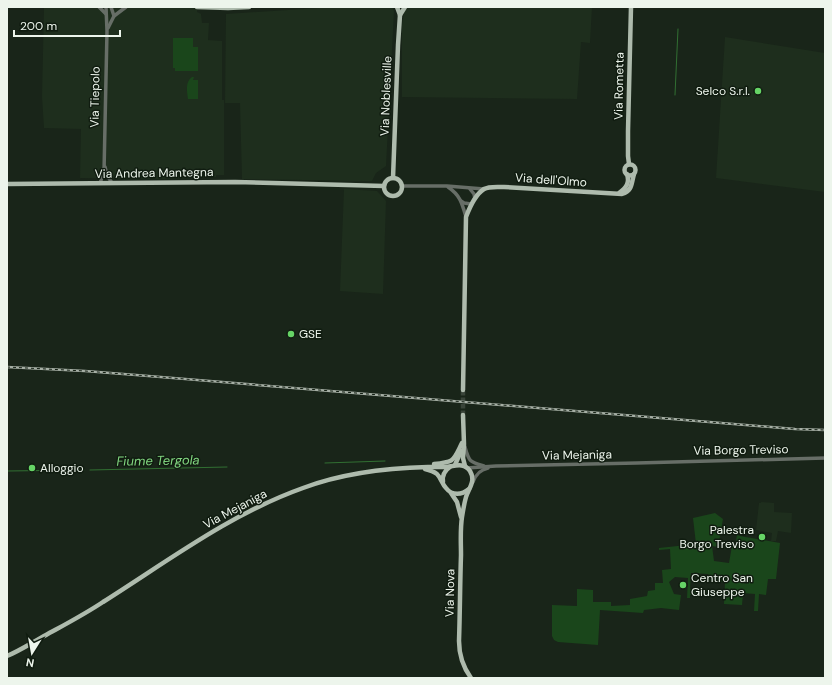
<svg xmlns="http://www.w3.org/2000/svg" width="832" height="685" font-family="'DM Sans',sans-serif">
<rect width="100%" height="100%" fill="#192519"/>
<g fill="#1e2e1d">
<polygon points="44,7 197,7 197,12 201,14 202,23 209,23 208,40 222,41 222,100 224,100 224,175 216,175 216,177 160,179 80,178 81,129 44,128 42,97"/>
<polygon points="334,7 392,7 394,11 386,166 376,173 372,181 242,179 240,103 225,103 226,14"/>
<polygon points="407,7 592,7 590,43 581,42 577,99 402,97 402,25 404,12"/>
<polygon points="725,37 825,53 825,192 716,178"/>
<polygon points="344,189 377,191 386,201 383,294 340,291"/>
<polygon points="761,502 774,503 774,512 792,513 791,533 778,531 776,541 771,541 772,533 756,530 759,503 761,503"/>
</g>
<g fill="#1a461b">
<polygon points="173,38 193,38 193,47 198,47 198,71 175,71 175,68 173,68"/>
<path d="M192,77H194L193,80H198V99H188C187,91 185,82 192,77Z"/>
<polygon points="715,513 723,519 718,547 712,546 714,561 729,563 732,546 735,546 737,535 740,536 780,543 776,579 768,579 766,595 759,594 758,611 754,611 755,594 743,593 742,605 724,604 725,582 708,581 708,574 691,573 690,589 707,590 706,596 690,595 690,598 687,598 688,578 675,577 669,582 674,594 681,595 679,610 661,608 644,610 643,613 600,610 598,645 558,642 554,640 552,636 552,605 577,606 577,589 593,590 593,602 611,602 611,606 630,605 630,599 647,596 648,591 655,590 655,583 663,583 662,570 671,569 670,549 659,550 659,548 696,544 693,518"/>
</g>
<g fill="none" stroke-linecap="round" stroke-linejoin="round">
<g stroke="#316f32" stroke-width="1">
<polyline points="675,95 678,29"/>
<polyline points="325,463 385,461"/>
<polyline points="90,470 227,467"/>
<polyline points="7,471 84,470"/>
</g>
<polyline stroke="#394439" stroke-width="4.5" stroke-dasharray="4.5 2" stroke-linecap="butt" points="463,415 463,390"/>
<g stroke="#676e67" stroke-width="3.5">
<polyline points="99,7 106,14"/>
<polyline points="111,7 114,16"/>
<polyline points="108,28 114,16 126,7"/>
<polyline points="105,167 107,175 112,183"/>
<polyline points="100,183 104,172 107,31 106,7"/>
<polyline points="402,186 447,186 484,189"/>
<path d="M448,187C460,195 462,203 466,217"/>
<polyline points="470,189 474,194 475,199"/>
<polyline points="461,201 464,203 471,204"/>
<path d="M465,447C469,462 470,462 484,466"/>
<polyline points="467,468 496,466 637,463 825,458"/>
<path d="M473,482C476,474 480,470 488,468"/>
</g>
<g stroke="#aebbad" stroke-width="4.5">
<polyline points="197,7 228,8 249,7"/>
<polyline points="400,15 405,7"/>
<polyline points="629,164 628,156 628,131 631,7"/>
<circle cx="630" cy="170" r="5.5"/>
<polyline points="393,178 398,45 400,15 397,7"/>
<circle cx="393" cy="187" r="9"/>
<polyline points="7,184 235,182 384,186"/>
<path d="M619,193C626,188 630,183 627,174"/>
<path d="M463,390L466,217C469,209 476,194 484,189C489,186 498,187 504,187L622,194C633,190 631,184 634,174"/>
<polyline points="463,415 464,444 463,458 465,466"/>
<path d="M434,464C455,462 453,461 462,443"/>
<polyline points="455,465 461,451"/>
<path d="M425,469C429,470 433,471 437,474C441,478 442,484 446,488C452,496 462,495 469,489"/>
<path d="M443,482C442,476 444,471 450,467"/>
<polyline points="451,493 457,502 461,517"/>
<path d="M7,656C21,650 33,642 46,635C66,624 85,614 103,602C168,561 230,514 303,488C340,474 388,468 428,467C434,467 440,467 445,467C455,466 464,462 470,471C476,481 469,488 466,497C464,504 463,511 462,517C460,530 461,543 461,555C460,584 460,613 459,641C459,655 463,667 471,678"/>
</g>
<defs>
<polyline id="rail" points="7,367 85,371 136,375 795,429 825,430"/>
</defs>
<use href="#rail" stroke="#a6afa5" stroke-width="2.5"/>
<use href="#rail" stroke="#101c10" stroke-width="1" stroke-dasharray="3" stroke-linecap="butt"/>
</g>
<g fill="#66d466" stroke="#101c10" stroke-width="1.5">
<circle cx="758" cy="91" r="4"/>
<circle cx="291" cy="334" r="4"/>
<circle cx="32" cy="468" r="4"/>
<circle cx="762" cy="537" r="4"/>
<circle cx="683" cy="585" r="4"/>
</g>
<g text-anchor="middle" stroke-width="3" stroke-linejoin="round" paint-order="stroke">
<g font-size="12" fill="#edf5ec" stroke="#101c10">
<text transform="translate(619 86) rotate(-89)" y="4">Via Rometta</text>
<text transform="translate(386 96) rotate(-88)" y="4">Via Noblesville</text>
<text transform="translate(95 97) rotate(-89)" y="4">Via Tiepolo</text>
<text transform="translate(154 173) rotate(-1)" y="4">Via Andrea Mantegna</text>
<text transform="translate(551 180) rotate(4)" y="4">Via dell'Olmo</text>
<text transform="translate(741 450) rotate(-1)" y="4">Via Borgo Treviso</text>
<text transform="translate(577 455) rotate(-1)" y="4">Via Mejaniga</text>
<text transform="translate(235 509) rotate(-28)" y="4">Via Mejaniga</text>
<text transform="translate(450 593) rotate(-89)" y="4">Via Nova</text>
</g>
<g font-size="12" fill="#edf5ec" stroke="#101c10" text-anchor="start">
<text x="750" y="95" text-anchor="end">Selco S.r.l.</text>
<text x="299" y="338">GSE</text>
<text x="40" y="472">Alloggio</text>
<text x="754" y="534" text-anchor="end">Palestra<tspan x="754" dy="14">Borgo Treviso</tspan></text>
<text x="691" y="582">Centro San<tspan x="691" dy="14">Giuseppe</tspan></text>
</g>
<g font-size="13" font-style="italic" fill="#82d681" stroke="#101c10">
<text transform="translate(158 460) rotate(-1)" y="5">Fiume Tergola</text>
</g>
</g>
<rect width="832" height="685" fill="none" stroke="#edf5ec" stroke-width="16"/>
<g transform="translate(32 653) rotate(191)" stroke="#101c10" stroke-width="3" paint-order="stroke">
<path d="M0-3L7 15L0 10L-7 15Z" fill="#edf5ec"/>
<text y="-6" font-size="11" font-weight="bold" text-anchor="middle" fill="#edf5ec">N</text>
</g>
<path d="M14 30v6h106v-6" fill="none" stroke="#edf5ec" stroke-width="2"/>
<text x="20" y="30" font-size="12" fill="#edf5ec" stroke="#101c10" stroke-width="3" paint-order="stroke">200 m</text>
</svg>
